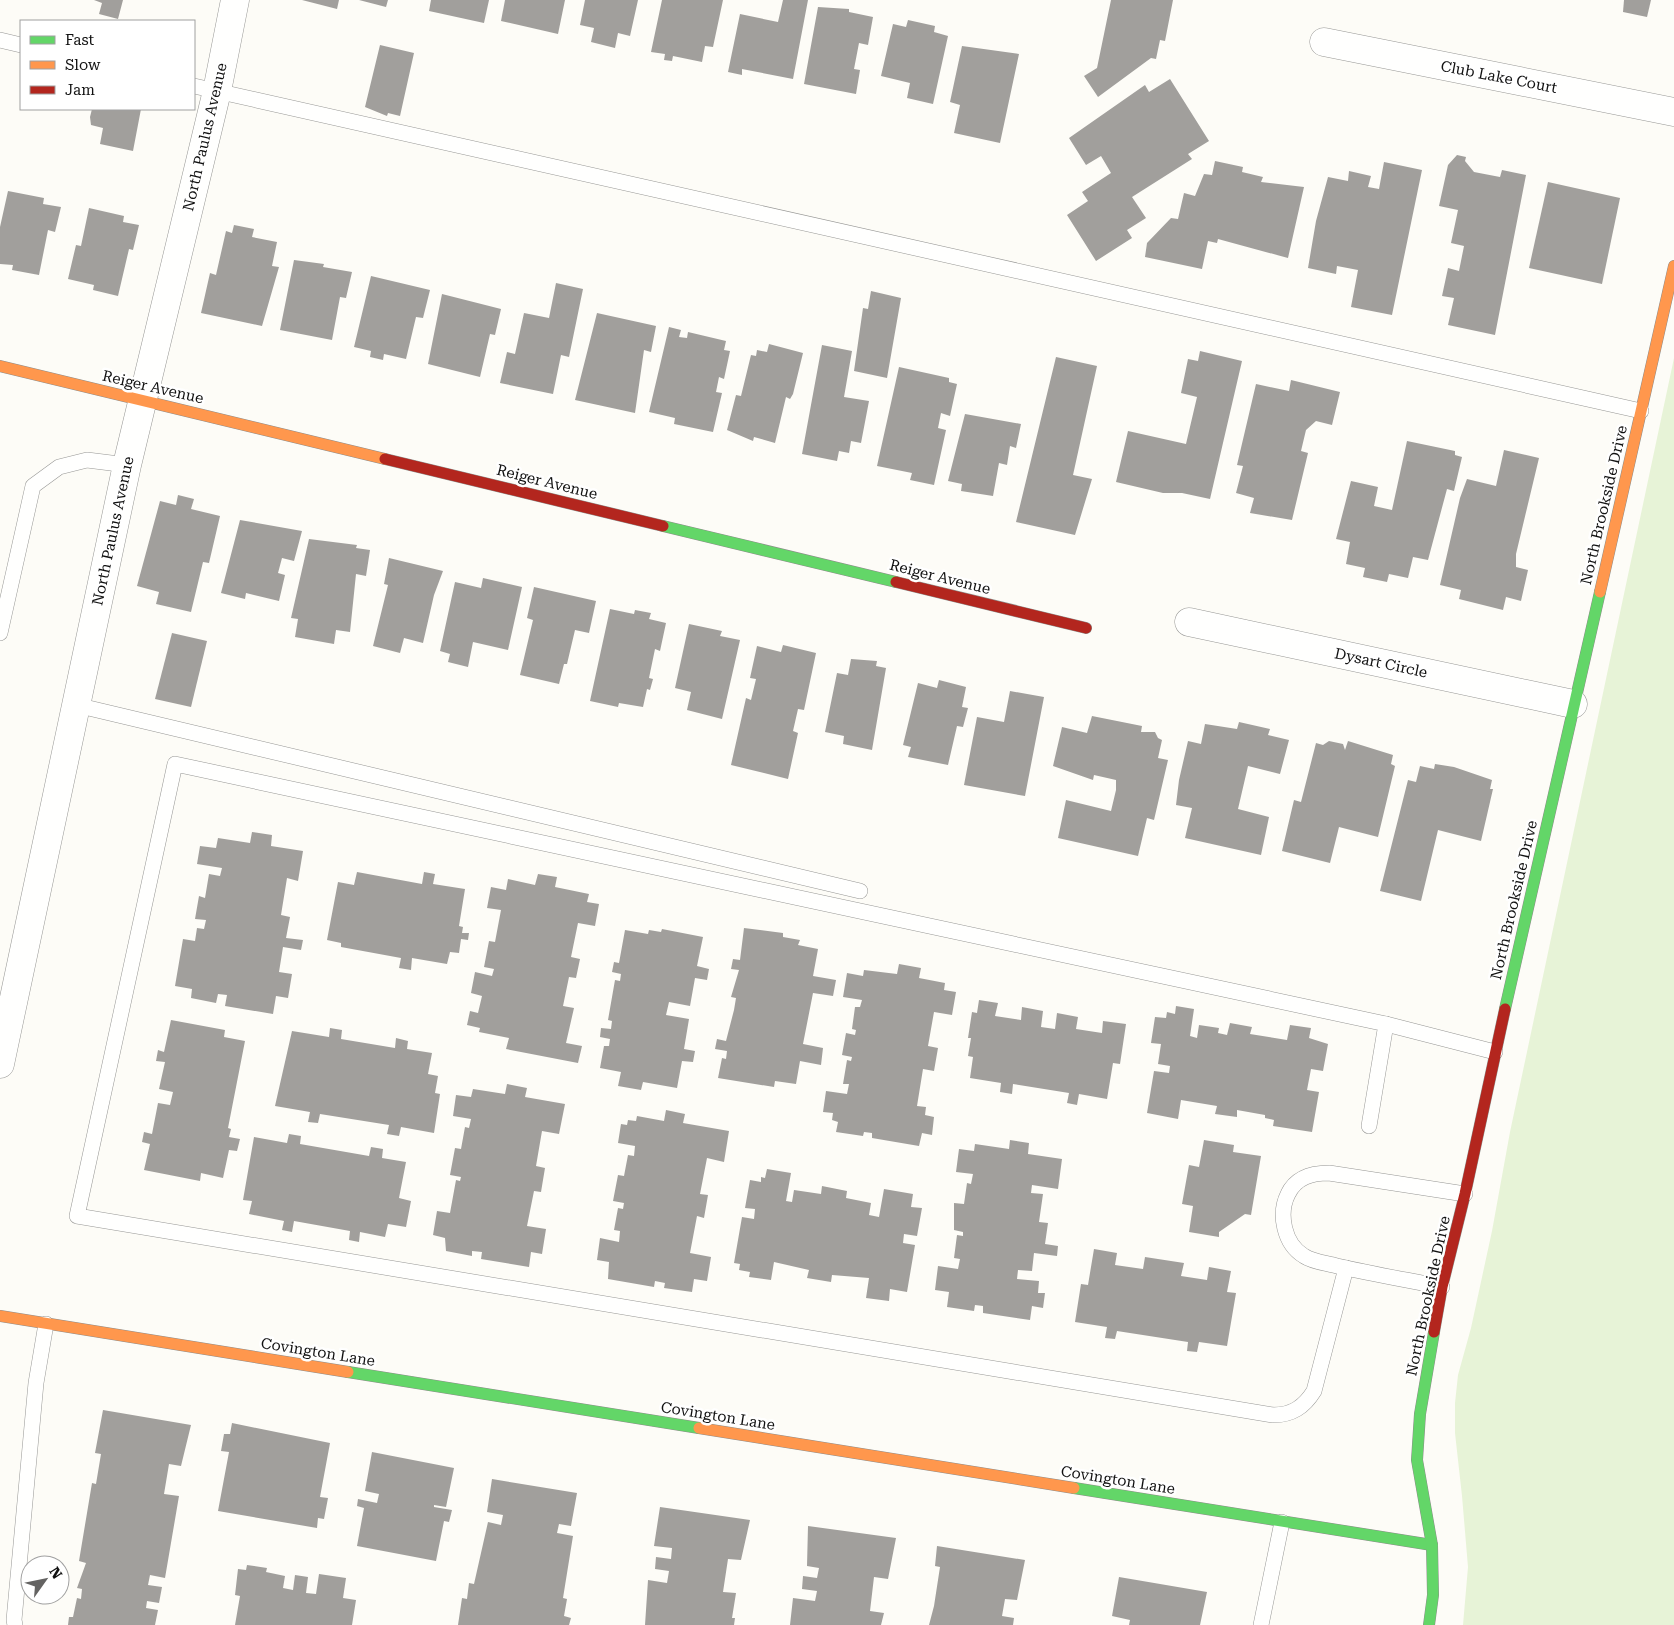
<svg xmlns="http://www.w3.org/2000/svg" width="1674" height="1625" font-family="'Roboto Serif',serif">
<rect width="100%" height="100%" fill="#fdfcf7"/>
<polygon fill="#e7f3d7" points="1674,358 1674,1625 1463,1625 1468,1567 1462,1496 1455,1433 1455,1403 1458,1375 1471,1328 1492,1231 1510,1132"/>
<g fill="#a19f9c">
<polygon points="94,0 123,0 118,19 99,14 102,3"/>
<polygon points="302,0 339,0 337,9"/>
<polygon points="359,0 388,0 386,7"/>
<polygon points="431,0 489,0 484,23 429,11"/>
<polygon points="505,0 565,0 558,34 501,21"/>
<polygon points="585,0 638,0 630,36 618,33 615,48 591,42 594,28 580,25"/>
<polygon points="662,0 723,0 713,47 705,46 702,62 673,56 672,61 664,60 665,54 651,52"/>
<polygon points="783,0 808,0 793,79 742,69 742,75 728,72 740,14 778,22"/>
<polygon points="1111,0 1173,0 1165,41 1160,40 1156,59 1151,58 1098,97 1084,76 1097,68"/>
<polygon points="1624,0 1651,0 1647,17 1623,12"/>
<polygon points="818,7 849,9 849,12 873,17 868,45 859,43 854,69 860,70 856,94 804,84"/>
<polygon points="908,20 935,26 934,32 948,36 933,104 907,98 910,83 881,76 893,24 906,27"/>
<polygon points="380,45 414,53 400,116 388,113 387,116 365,107"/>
<polygon points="962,46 1019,54 1000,143 954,133 960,105 950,102"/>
<polygon points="1170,79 1209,141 1188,154 1192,159 1132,197 1146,218 1127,230 1132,238 1096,261 1067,215 1088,201 1082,192 1111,173 1101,156 1086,165 1069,138 1145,85 1149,92"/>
<polygon points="92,109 141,109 133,151 100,144 103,128 91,125 90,117"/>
<polygon points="1457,155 1466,157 1465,161 1474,172 1500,177 1502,170 1526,175 1495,335 1448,325 1454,298 1442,296 1448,268 1459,271 1464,246 1451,243 1458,210 1439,206 1448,165"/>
<polygon points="1215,161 1243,167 1242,172 1263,177 1261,182 1304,187 1288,258 1218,239 1217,243 1208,241 1202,269 1145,257 1147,243 1171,218 1178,219 1184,193 1195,196 1204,174 1212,175"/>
<polygon points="1384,162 1422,170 1392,315 1351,307 1358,270 1337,266 1336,274 1308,268 1316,221 1328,177 1348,181 1349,171 1371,176 1368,187 1379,189"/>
<polygon points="1548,182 1620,198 1602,284 1529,268"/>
<polygon points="8,191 44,198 43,204 61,207 55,232 48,230 39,275 12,270 13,265 0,264 0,227"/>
<polygon points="89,208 124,216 123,222 139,225 133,250 129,249 118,296 93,290 94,285 68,279 76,245 81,246"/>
<polygon points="234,225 254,229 252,237 277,242 272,266 279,267 262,326 201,313 210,273 216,275 226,231 232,233"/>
<polygon points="294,260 324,264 323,267 352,272 346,298 340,297 332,340 280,330"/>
<polygon points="371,276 430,290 423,318 416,317 406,359 384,354 383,360 370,357 371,351 354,347"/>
<polygon points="556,283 583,289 569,357 561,355 553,394 500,383 507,352 515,354 524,313 549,318"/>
<polygon points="871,291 901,298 887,378 854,371 863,308 868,309"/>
<polygon points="442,294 501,309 495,335 490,334 480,377 428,364"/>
<polygon points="597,313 656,326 651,352 644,350 635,413 575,400"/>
<polygon points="669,327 681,330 679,337 687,338 688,332 726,341 724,350 730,351 724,379 719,377 716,392 722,393 713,432 674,424 675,418 649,412"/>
<polygon points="769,344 803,353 793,394 790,399 786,397 775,443 754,437 753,441 727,430 736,395 741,396 751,355 756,356 757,350 767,352"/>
<polygon points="822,345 852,351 844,397 869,401 861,443 851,441 849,453 839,451 837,461 802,454"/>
<polygon points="1200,351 1242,361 1210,499 1182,493 1163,493 1116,482 1128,431 1186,444 1197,397 1181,393 1188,359 1198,361"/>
<polygon points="1056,357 1097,366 1073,475 1092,479 1075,535 1016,522"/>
<polygon points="899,367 949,378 949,382 957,384 950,416 941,413 938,428 946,430 934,485 910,480 912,473 877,466"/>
<polygon points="1291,380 1340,392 1332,425 1316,421 1306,430 1301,451 1308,453 1292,520 1250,513 1254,498 1236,493 1243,466 1237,465 1256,384 1289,391"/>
<polygon points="965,414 1021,424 1016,448 1010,446 1007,465 999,463 993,496 961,491 962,484 948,481"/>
<polygon points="1407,441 1455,451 1455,455 1462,457 1454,491 1447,489 1428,560 1413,557 1408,578 1389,574 1387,582 1363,577 1365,568 1346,564 1350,542 1336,539 1351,481 1378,487 1374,506 1392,510"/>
<polygon points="1504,450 1539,458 1516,554 1516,567 1528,570 1521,601 1506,597 1503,610 1459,599 1461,590 1440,585 1460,498 1467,479 1496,486"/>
<polygon points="178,495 194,499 191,509 220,516 209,563 203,562 191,612 156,604 159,592 137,586 160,501 176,505"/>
<polygon points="240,520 302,531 294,561 282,558 278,573 285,575 279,601 246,593 245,599 221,593"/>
<polygon points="309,539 357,545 356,548 370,550 366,576 356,574 350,632 336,630 334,644 295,637 298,619 291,618"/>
<polygon points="389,558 443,571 434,595 423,643 404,638 400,653 373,646 388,585 384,584"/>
<polygon points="483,578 522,587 508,650 473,642 468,667 448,662 450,654 440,651 455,582 481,588"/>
<polygon points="534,587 596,601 589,633 575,630 567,664 564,664 559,684 520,675 533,620 527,618"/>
<polygon points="610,609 634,614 635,610 651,613 649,619 666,623 660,651 655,649 649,678 653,679 650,690 647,689 643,707 619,703 618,707 590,701"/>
<polygon points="689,624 722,631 720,636 740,640 722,719 687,710 691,692 675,688"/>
<polygon points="172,633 207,641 191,707 155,699"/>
<polygon points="783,645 816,653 804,710 798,709 793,731 798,733 788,779 731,765 746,698 751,700 756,679 750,678 757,646 781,652"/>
<polygon points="851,659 877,661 876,666 886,668 872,750 843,744 844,736 825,732 837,673 848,675"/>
<polygon points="939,680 966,687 962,707 968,708 963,727 957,726 948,765 908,757 911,747 903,745 918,683 937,688"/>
<polygon points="1010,691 1044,697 1025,796 964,785 977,717 1004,722"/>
<polygon points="1092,716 1142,726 1141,732 1155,732 1158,738 1162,740 1158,758 1168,760 1154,820 1147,818 1138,856 1058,838 1066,800 1111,811 1116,790 1116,780 1094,775 1093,780 1053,766 1062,727 1087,733"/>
<polygon points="1239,722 1270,729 1268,735 1289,740 1280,774 1248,766 1238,809 1269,817 1261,855 1185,838 1192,808 1176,805 1179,780 1188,741 1201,744 1205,724 1237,729"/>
<polygon points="1329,741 1343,744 1345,750 1348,741 1393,755 1391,764 1395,766 1378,837 1339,827 1330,863 1282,851 1294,800 1301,802 1316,743 1323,745"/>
<polygon points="1435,764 1454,767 1492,780 1490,789 1493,789 1481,841 1438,830 1421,901 1380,891 1408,780 1416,782 1420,766 1434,769"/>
<polygon points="252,832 272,835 271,846 303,851 298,881 287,878 281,915 290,917 286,938 303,940 301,950 283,947 279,972 292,974 288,998 276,996 273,1014 225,1006 227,995 218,994 216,1003 191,998 192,989 175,986 183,939 195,941 197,928 204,929 206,920 195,919 199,896 205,898 209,874 220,876 222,868 197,864 200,846 216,848 218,838 250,843"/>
<polygon points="357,872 422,884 424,872 435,874 433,884 465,889 459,926 463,927 462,933 469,933 468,940 461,939 459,953 450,952 447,964 412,958 411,970 399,968 401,958 341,947 341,943 327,940 338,882 354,885"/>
<polygon points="538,874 557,877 555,887 589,894 587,902 599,904 595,926 578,923 571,957 580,959 576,978 569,977 563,1006 574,1008 566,1043 582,1046 578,1063 506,1049 509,1038 479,1032 480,1028 467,1025 470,1011 478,1013 482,996 471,993 475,972 492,976 494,969 484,967 489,941 495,942 501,910 487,908 491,887 506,890 508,879 535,885"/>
<polygon points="744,928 783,933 783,937 800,940 798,945 818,949 813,976 836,980 833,996 813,993 803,1044 823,1048 821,1065 800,1061 796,1084 775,1081 774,1087 718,1078 722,1058 726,1059 727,1051 715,1049 717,1039 726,1041 734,1010 736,998 731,997 739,970 731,969 733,959 740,960"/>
<polygon points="662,929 703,937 697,966 709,969 707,980 695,978 690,1006 669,1002 666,1015 689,1019 684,1049 695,1051 693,1062 682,1061 677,1088 643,1082 641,1090 618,1086 621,1072 600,1068 604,1046 609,1046 610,1039 600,1037 601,1028 611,1029 612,1021 608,1020 615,980 620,981 621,974 612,972 614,962 619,963 625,930 648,934 649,930 661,932"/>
<polygon points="899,964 921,968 919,978 945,983 944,990 956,992 952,1015 934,1012 928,1046 938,1048 934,1071 923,1069 917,1106 926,1107 925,1115 934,1117 932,1135 922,1133 919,1146 872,1138 872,1133 864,1132 863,1136 836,1132 838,1122 832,1120 833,1113 823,1112 826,1091 847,1094 849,1084 843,1084 847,1060 851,1061 852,1057 842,1055 846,1033 855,1035 856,1030 852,1029 855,1007 860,1007 862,1000 843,997 847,973 863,976 864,970 897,974"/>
<polygon points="979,1000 998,1003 995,1016 1021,1020 1022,1007 1043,1011 1041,1027 1055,1029 1057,1013 1078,1017 1076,1029 1102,1033 1103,1021 1126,1024 1120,1064 1113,1063 1107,1099 1079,1094 1077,1105 1067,1103 1069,1093 1013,1084 1012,1094 1000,1092 1001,1083 970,1078 973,1057 968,1056 971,1038 968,1038 972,1012 977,1013"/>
<polygon points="1176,1006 1194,1009 1190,1036 1197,1038 1199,1025 1219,1028 1218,1033 1227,1035 1230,1023 1252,1027 1250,1034 1287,1040 1290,1025 1311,1028 1309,1038 1328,1044 1323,1071 1311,1069 1307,1090 1319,1092 1312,1132 1273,1126 1274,1120 1265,1118 1265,1115 1237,1110 1237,1117 1215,1114 1217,1106 1181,1100 1178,1119 1147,1113 1154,1071 1169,1073 1170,1066 1158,1064 1161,1044 1151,1043 1155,1017 1166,1018 1167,1012 1175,1014"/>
<polygon points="171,1020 225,1030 224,1037 245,1041 228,1128 231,1129 229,1137 240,1139 237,1151 229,1150 223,1178 201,1173 200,1181 144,1170 150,1144 142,1142 144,1132 152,1134 158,1103 170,1105 173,1092 159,1089 165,1062 156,1061 158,1050 164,1052"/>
<polygon points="330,1028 342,1030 341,1039 395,1048 396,1038 408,1041 407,1049 432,1053 428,1074 438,1076 435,1093 440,1094 434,1133 401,1127 399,1136 387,1134 389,1125 320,1114 318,1123 308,1122 310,1112 275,1106 292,1031 329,1037"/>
<polygon points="507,1084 527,1088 525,1097 565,1104 559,1134 542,1131 536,1166 545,1168 541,1192 534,1191 527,1226 546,1229 542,1254 531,1252 529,1267 481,1259 482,1252 472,1251 472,1256 446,1251 445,1238 433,1235 437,1211 450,1213 456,1180 460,1181 461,1177 450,1175 455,1148 461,1149 465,1127 469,1128 471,1119 453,1116 456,1095 471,1097 473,1089 505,1094"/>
<polygon points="666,1110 685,1114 683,1123 729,1131 724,1162 707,1158 700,1194 708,1195 704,1218 697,1216 690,1253 711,1257 707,1281 694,1279 692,1292 664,1288 665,1283 655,1281 654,1287 608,1279 609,1262 597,1260 600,1238 619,1242 620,1231 614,1230 618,1208 623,1209 624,1203 613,1201 618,1175 624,1176 628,1155 634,1156 635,1146 618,1143 621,1124 627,1125 628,1120 636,1121 637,1116 664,1121"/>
<polygon points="289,1134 301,1136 300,1144 369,1156 371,1147 383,1149 382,1158 406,1162 399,1198 411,1201 406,1227 388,1224 385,1237 360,1232 359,1242 349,1240 350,1231 294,1221 292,1232 282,1230 284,1221 249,1214 252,1201 243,1200 254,1137 287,1143"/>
<polygon points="1010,1140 1029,1143 1028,1154 1062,1159 1058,1189 1032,1185 1031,1193 1043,1194 1039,1222 1048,1223 1045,1244 1058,1246 1057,1256 1034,1253 1032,1271 1018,1270 1017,1279 1039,1281 1038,1293 1045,1293 1043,1308 1032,1306 1030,1320 983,1313 983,1306 975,1305 974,1311 947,1307 949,1292 935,1290 938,1266 958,1269 960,1259 954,1258 957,1235 963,1236 963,1232 954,1230 954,1203 964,1204 967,1183 971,1184 973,1174 956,1172 959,1149 974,1151 975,1144 1009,1149"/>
<polygon points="1204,1140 1234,1145 1233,1152 1261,1156 1251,1215 1245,1214 1219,1232 1219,1237 1189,1232 1193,1206 1182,1204 1189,1165 1199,1167"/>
<polygon points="767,1169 791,1173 786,1201 792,1202 794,1190 821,1194 822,1186 847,1191 846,1198 871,1203 869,1215 879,1217 884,1189 913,1194 911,1207 922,1208 917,1236 904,1234 903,1243 915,1245 907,1292 890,1289 889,1301 866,1298 869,1278 832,1275 831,1282 807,1278 809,1270 774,1262 771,1280 749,1277 750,1272 739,1270 740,1264 734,1263 742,1217 754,1219 755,1209 745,1208 750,1180 761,1182 761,1177 765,1178"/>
<polygon points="1094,1249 1117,1253 1115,1265 1143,1269 1145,1257 1184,1263 1181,1276 1207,1280 1209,1267 1231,1271 1227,1292 1236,1293 1227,1346 1199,1342 1197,1352 1187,1351 1188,1342 1117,1331 1115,1339 1105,1338 1107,1327 1075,1322 1081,1284 1088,1285"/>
<polygon points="103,1410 191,1425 181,1466 169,1464 164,1494 179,1496 165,1578 150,1575 148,1585 162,1587 159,1603 147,1601 146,1608 158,1610 155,1625 68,1625 69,1617 73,1617 77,1598 81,1599 82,1589 77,1588 86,1563 79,1561 92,1483 96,1484 101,1454 95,1453"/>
<polygon points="232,1423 330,1443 320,1497 328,1498 324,1519 318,1518 317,1528 218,1511 229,1452 221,1451 224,1434 230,1434"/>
<polygon points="372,1452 454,1468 446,1507 434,1505 434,1507 452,1510 449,1522 444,1521 436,1561 357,1546 364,1508 357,1506 358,1499 377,1503 379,1494 365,1491"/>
<polygon points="492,1479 577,1493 571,1526 559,1524 557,1533 573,1536 563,1598 567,1599 564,1616 571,1618 569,1625 458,1625 462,1598 467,1599 469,1583 474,1584 488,1522 501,1525 503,1515 487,1512"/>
<polygon points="660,1507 750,1520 741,1560 728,1559 723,1592 736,1593 732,1618 735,1618 734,1625 645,1625 648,1580 667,1583 669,1571 655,1569 656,1557 671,1559 672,1548 654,1546"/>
<polygon points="808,1526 896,1538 888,1579 874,1577 870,1611 884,1613 881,1625 790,1625 793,1598 815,1601 817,1591 802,1589 803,1576 817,1578 819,1568 807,1566"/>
<polygon points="937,1546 1025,1560 1017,1600 1005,1599 1002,1616 1014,1618 1013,1625 929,1625 934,1606 940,1567 935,1566"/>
<polygon points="247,1565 267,1568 266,1572 285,1576 283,1588 293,1590 295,1575 308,1577 306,1593 316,1594 319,1574 346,1578 343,1598 356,1600 352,1625 235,1625 240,1596 235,1595 238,1569 246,1570"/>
<polygon points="1119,1577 1207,1592 1200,1625 1129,1625 1130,1620 1112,1616"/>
</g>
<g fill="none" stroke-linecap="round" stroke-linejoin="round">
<defs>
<g id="lane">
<polyline points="0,40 21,45"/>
<polyline points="194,86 1641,411"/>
<polyline points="0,633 33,486 59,467 87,460 127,465"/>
<polyline points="76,705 860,891"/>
<polyline points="1386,1024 1495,1052"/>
<path d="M1346,1268L1314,1391C1304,1407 1292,1415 1273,1415L77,1216L175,764L1386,1024L1369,1126"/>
<path d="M1442,1287C1407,1280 1372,1274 1337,1266C1326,1263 1313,1262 1304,1256C1284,1244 1278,1214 1288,1194C1296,1177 1312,1173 1329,1173L1465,1194"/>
<polyline points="15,1625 14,1620 36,1383 46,1324"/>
<polyline points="1261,1625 1282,1522"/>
</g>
<g id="street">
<polyline points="1324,42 1674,112"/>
<polyline points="1189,622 1573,704"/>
<polyline points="0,1064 127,465 217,91 235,0"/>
</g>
<g id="fast">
<polyline points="663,526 896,582"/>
<polyline points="1505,1009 1600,592"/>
<polyline points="348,1372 699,1428"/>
<polyline points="1074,1488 1432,1545"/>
<polyline points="1429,1625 1433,1595 1432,1545 1417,1460 1420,1414 1434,1332"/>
</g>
<g id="slow">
<polyline points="0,366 385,459"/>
<polyline points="1600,592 1674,266"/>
<polyline points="0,1316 348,1372"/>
<polyline points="699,1428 1074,1488"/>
</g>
<g id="jam">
<polyline points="385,459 663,526"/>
<polyline points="896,582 1086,628"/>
<polyline points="1434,1332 1442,1287 1465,1194 1505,1009"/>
</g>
</defs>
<use href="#lane" stroke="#979795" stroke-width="16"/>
<use href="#street" stroke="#979795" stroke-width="29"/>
<use href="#fast" stroke="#8e8d8b" stroke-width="12"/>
<use href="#slow" stroke="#8e8d8b" stroke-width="12"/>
<use href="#jam" stroke="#8e8d8b" stroke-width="12"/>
<use href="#lane" stroke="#fffffe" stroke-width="15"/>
<use href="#street" stroke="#fffffe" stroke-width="28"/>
<use href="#fast" stroke="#63d668" stroke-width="11"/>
<use href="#slow" stroke="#ff974d" stroke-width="11"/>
<use href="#jam" stroke="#b3261e" stroke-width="11"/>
</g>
<g text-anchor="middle" stroke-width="5" stroke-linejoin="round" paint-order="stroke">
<g font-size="15" fill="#111" stroke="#fff">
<text transform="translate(1499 77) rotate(11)" y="5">Club Lake Court</text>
<text transform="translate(205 137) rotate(-77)" y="5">North Paulus Avenue</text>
<text transform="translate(153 387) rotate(13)" y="5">Reiger Avenue</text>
<text transform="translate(547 482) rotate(14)" y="5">Reiger Avenue</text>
<text transform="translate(1604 505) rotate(-77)" y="5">North Brookside Drive</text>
<text transform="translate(113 531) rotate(-78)" y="5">North Paulus Avenue</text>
<text transform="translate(940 577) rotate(14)" y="5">Reiger Avenue</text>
<text transform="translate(1381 663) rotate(12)" y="5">Dysart Circle</text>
<text transform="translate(1514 900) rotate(-77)" y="5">North Brookside Drive</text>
<text transform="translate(1428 1296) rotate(-78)" y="5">North Brookside Drive</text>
<text transform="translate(318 1352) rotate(9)" y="5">Covington Lane</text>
<text transform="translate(718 1416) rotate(9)" y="5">Covington Lane</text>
<text transform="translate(1118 1480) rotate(9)" y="5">Covington Lane</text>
</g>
</g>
<rect x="20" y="20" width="175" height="90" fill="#ffffff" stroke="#a0a0a0"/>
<rect x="30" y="36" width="25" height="8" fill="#63d668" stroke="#a0a0a0"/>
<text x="65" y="45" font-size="15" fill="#111111">Fast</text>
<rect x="30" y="61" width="25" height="8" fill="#ff974d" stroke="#a0a0a0"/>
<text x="65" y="70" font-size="15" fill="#111111">Slow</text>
<rect x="30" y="86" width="25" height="8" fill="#b3261e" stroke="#a0a0a0"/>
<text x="65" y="95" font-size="15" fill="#111111">Jam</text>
<g transform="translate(45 1580) rotate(57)"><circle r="24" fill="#ffffff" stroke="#a0a0a0"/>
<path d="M0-4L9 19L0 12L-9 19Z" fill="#646362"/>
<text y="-8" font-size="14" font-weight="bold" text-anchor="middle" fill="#111111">N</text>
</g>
</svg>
